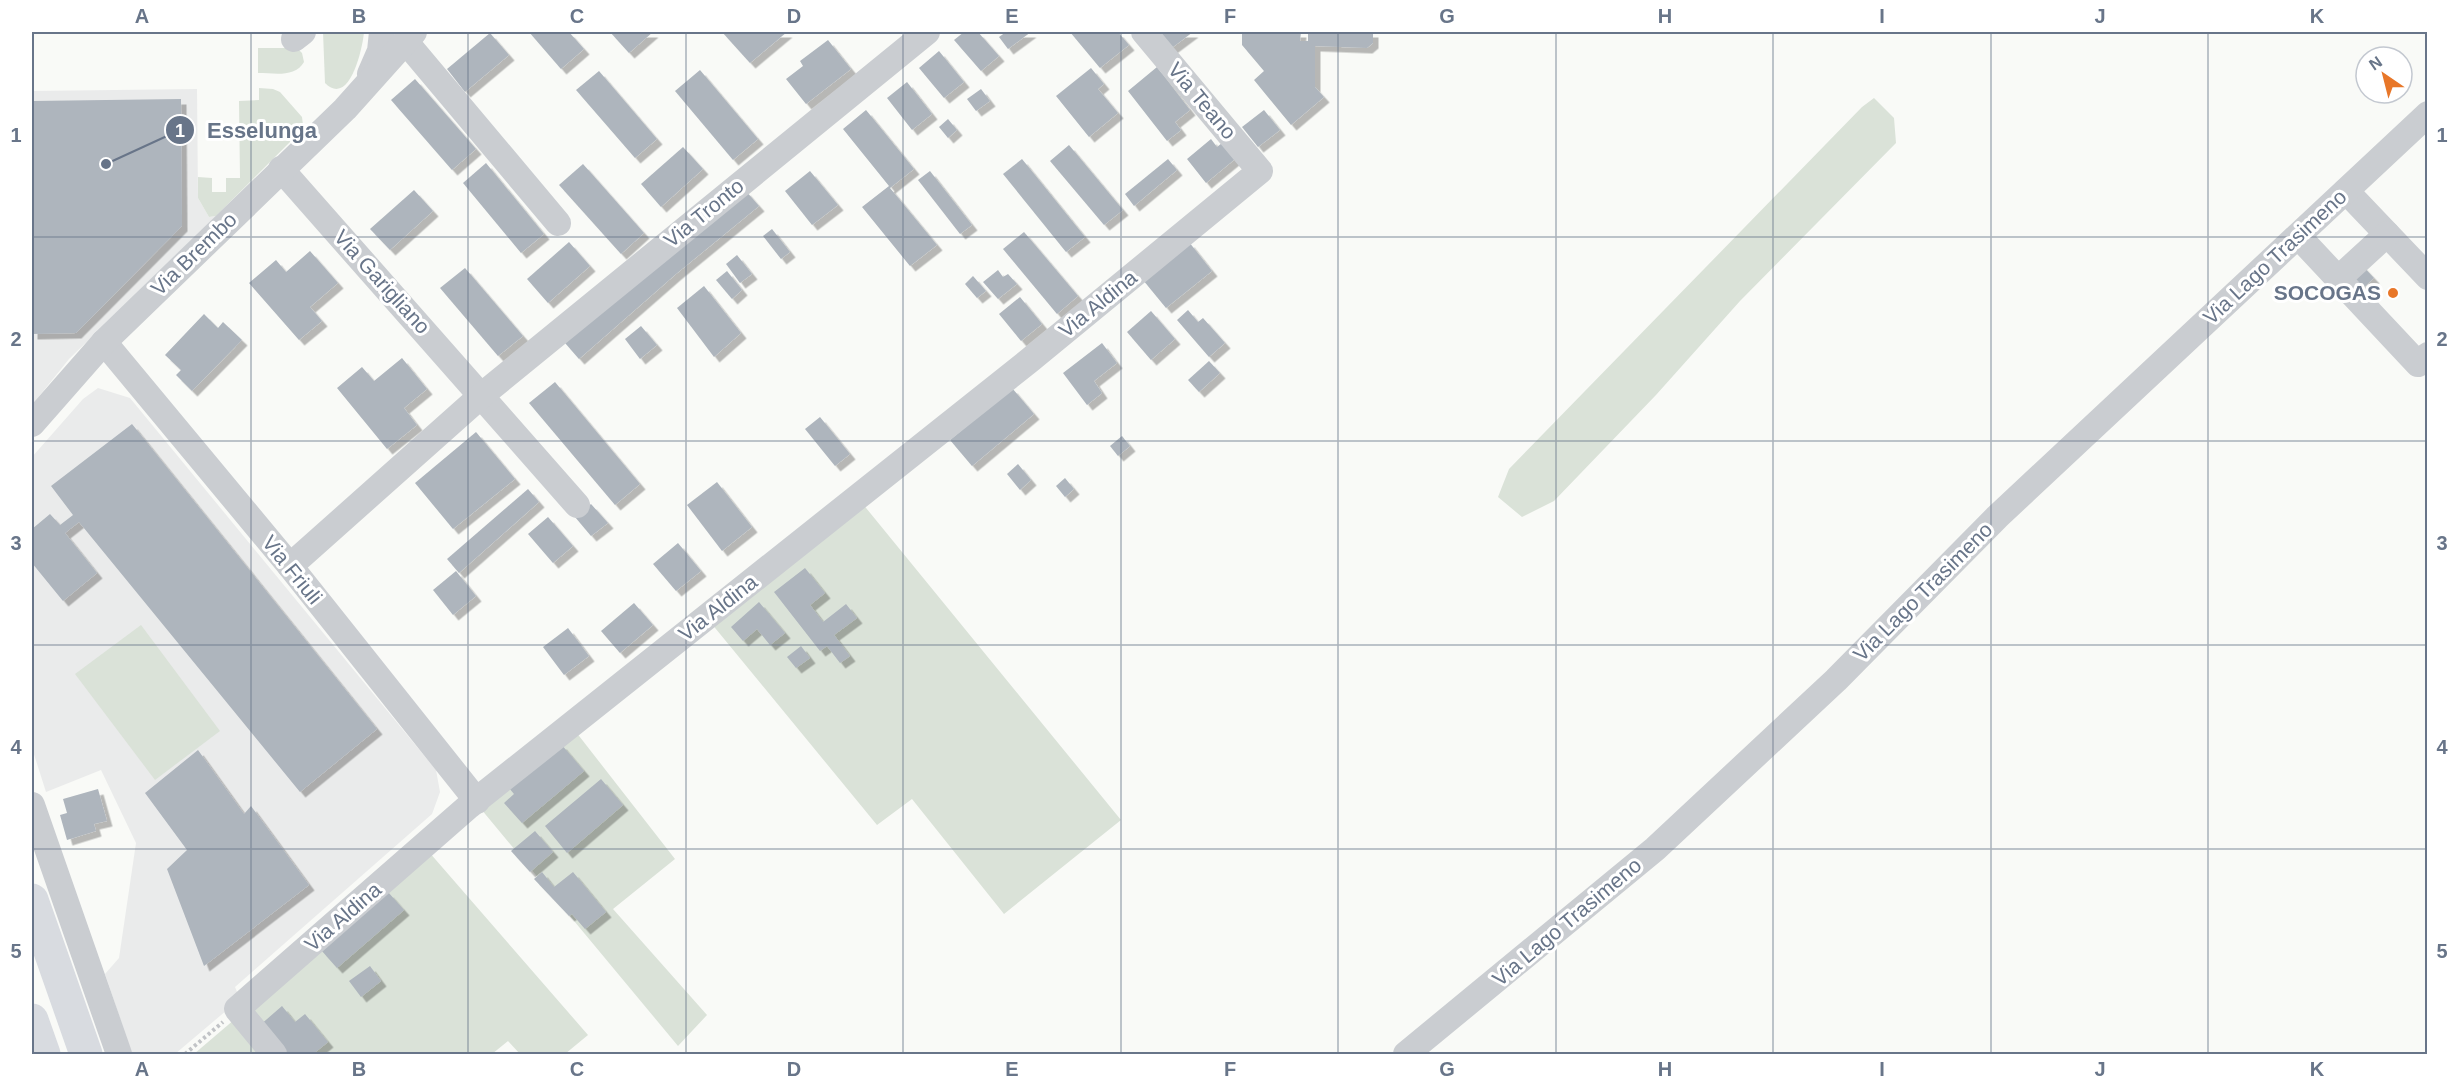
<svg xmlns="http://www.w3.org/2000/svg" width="2459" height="1086" font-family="Helvetica,sans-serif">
<defs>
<filter id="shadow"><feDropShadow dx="5.5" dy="5.5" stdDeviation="0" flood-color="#0004"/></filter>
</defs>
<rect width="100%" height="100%" fill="#f9faf7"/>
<g fill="#eaebeb">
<polygon points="197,89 198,198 209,217 216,216 69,359 32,405 32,91"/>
<polygon points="98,388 130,398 436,770 440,792 432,814 235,987 240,999 175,1054 132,1054 105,974 119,958 136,843 101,770 46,792 32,748 32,457 83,399"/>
</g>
<g fill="#dae2d8">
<path d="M323,32H364C363,46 350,108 325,83Z"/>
<path d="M258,48H297L302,53L304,62C295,78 274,73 258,73Z"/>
<polygon points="259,88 273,89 280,92 302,117 303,125 300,132 216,216 209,217 198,198 198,177 212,178 212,192 226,192 226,178 240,178 239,101 259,100"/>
<polygon points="1874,98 1894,118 1896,143 1740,301 1656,395 1554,501 1522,517 1498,497 1509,469 1862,107"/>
<polygon points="862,503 1121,820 1004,914 912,799 877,825 711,623"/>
<polygon points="141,625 220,731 155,780 75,674"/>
<polygon points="576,732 675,859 613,909 707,1015 678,1046 481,809"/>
<polygon points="429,852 588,1035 565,1054 520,1054 508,1041 492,1054 282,1054 246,1010"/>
<polygon points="235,1019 263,1054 194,1054"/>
</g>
<g fill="#aeb5bd" filter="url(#shadow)">
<polygon points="529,32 569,32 584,49 561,69"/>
<polygon points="610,32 653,32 629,53"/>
<polygon points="722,32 787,32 750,63"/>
<polygon points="964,32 978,32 999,56 981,71 954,40"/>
<polygon points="1006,32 1031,32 1008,49 999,37"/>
<polygon points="1070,32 1118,32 1129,45 1100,68"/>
<polygon points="1155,32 1193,32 1169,50"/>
<polygon points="1242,32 1301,32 1300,41 1308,41 1308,32 1373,32 1373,43 1367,48 1315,46 1315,87 1324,97 1291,125 1254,80 1264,71 1242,45"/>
<polygon points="490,33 509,55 465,92 447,69"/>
<polygon points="828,40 851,69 806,104 786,79 803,66 800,61"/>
<polygon points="939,51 964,82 944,98 919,68"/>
<polygon points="1157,67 1190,110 1175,122 1181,130 1167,141 1128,91"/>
<polygon points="1091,68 1104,84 1098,89 1118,113 1089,137 1056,96"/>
<polygon points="700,70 758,139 733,160 675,91"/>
<polygon points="599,71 657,139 635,158 576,90"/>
<polygon points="415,79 476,149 452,170 391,100"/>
<polygon points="907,82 932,114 912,130 887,98"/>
<polygon points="981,89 990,101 976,111 967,99"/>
<polygon points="181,99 182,226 76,333 32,334 32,101"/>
<polygon points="866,110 914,169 890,188 937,245 910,266 862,207 889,186 843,129"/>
<polygon points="1264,110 1280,130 1258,147 1242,127"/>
<polygon points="948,119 957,130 948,138 939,127"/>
<polygon points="1211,139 1217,147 1222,143 1235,159 1206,183 1187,159"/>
<polygon points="1069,145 1123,210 1104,225 1050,161"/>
<polygon points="683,147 703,169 661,207 641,184"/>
<polygon points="1022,159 1085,237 1066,252 1003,174"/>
<polygon points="1168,159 1177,170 1134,206 1125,194"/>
<polygon points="486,163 544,234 521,253 463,183"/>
<polygon points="583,164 644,233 621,254 559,185"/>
<polygon points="810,171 838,205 812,225 785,191"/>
<polygon points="930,171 972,225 960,234 918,180"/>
<polygon points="414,190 433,211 390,250 370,229"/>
<polygon points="745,190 759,206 676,274 579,359 565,343"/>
<polygon points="772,229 790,252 781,259 763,236"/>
<polygon points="1024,232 1078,296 1057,314 1003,249"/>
<polygon points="569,242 590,266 548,303 527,279"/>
<polygon points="1189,242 1212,271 1166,308 1143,280"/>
<polygon points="310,251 338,283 310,307 322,321 299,340 249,283 276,260 286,272"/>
<polygon points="737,255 752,274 740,283 726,264"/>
<polygon points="2360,263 2374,278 2359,292 2345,276"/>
<polygon points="465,268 523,336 498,356 440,288"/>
<polygon points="998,270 1003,277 1008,274 1017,284 998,299 983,282"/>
<polygon points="727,271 742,290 732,299 716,280"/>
<polygon points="973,276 986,291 977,298 965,284"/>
<polygon points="704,286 741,333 714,357 677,308"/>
<polygon points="1020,297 1042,324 1021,341 999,314"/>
<polygon points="1188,310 1198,322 1203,318 1225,343 1209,357 1177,320"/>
<polygon points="1151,311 1175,339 1151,360 1127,332"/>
<polygon points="204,314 218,328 223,322 242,340 192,391 176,375 181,370 165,355"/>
<polygon points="641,326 657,345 640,359 625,339"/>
<polygon points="1102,343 1117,363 1094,381 1102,393 1087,405 1063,373"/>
<polygon points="402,358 427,389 404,408 417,425 387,449 337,388 362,367 374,381"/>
<polygon points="1209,361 1220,373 1199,392 1188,380"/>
<polygon points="555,382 640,484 615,505 529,403"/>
<polygon points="1012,388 1034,414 972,466 950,440"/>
<polygon points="820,417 850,454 835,466 805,429"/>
<polygon points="132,424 377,729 300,792 79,522 65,533 97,573 63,601 32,563 32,529 50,514 60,525 73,515 51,486"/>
<polygon points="476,432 515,479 453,529 415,483"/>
<polygon points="1122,436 1130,446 1118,456 1110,446"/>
<polygon points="1018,464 1031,480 1020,490 1007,474"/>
<polygon points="1065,478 1074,489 1065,497 1056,486"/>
<polygon points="717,482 752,527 722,551 687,505"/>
<polygon points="528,489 539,502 459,573 447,559"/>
<polygon points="591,504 608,523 591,536 575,517"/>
<polygon points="548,517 573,546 553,563 528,534"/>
<polygon points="678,543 701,571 676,591 653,564"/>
<polygon points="805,568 825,593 810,605 823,622 846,604 857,618 834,635 850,656 840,663 827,646 820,651 774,592"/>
<polygon points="456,571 476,596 453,615 433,590"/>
<polygon points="759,602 785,633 770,645 757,629 743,641 731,627"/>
<polygon points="634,603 653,625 620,653 601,631"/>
<polygon points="568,628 589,656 564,675 543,647"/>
<polygon points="801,646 810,658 796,668 787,657"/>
<polygon points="561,744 584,771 522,823 504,803 514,794 509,788"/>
<polygon points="198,750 244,814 251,806 309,885 204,966 167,869 187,850 145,793"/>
<polygon points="601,779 623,805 567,853 545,826"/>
<polygon points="98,789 107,821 94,824 96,831 67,840 60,815 67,813 63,799"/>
<polygon points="535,831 553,852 530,872 511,851"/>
<polygon points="542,872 554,887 573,872 606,912 585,929 572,914 569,916 534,879"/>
<polygon points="388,892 404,910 337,968 321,950"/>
<polygon points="370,966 381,981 361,997 349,981"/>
<polygon points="282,1006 295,1022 305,1014 328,1042 313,1054 282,1054 259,1026"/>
</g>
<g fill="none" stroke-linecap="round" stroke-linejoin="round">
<polyline stroke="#c1c3c6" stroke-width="4" stroke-dasharray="3 3" stroke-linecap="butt" points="185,1054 223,1022"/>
<g stroke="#cacdd1" stroke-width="26">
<polyline points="294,39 303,32"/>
<polyline points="406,42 558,223"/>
<polyline points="370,74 380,51 382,32"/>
<polyline points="281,169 577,505"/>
<polyline points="2346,191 2428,277"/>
<polyline points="2298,236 2418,364 2428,355"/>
<polyline points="2338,279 2387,234"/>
<polyline points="104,342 290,566 477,801"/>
<polyline points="32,424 104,342 345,109 414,32"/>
<polyline points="290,566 482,395 927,32"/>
<polyline points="32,805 119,1054"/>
<polyline points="274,1054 237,1009 469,806 1030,360 1260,171 1144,32"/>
<polyline points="1406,1054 1655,849 1836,680 1997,517 2428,114"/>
</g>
<g stroke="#d8dbe0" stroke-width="33">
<polyline points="32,900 86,1054"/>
<polyline points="32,1020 44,1054"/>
</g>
</g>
<path fill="none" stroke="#687589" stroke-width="1.5" stroke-opacity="0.55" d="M251,32V1054M468,32V1054M686,32V1054M903,32V1054M1121,32V1054M1338,32V1054M1556,32V1054M1773,32V1054M1991,32V1054M2208,32V1054M32,237H2428M32,441H2428M32,645H2428M32,849H2428"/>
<circle fill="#e87729" stroke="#fff" stroke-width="2" cx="2393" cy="293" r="6"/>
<g text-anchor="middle" stroke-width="6" stroke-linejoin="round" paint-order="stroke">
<g font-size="21" fill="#687589" stroke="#fff">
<text transform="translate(1202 101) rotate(50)" y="7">Via Teano</text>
<text transform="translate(704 213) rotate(-39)" y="7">Via Tronto</text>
<text transform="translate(194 254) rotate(-44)" y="7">Via Brembo</text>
<text transform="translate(2275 257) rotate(-43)" y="7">Via Lago Trasimeno</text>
<text transform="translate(382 282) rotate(48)" y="7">Via Garigliano</text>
<text transform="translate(1098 304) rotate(-39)" y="7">Via Aldina</text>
<text transform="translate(292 570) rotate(51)" y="7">Via Friuli</text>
<text transform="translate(1923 592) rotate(-45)" y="7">Via Lago Trasimeno</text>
<text transform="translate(718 608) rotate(-38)" y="7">Via Aldina</text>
<text transform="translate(343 917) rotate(-41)" y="7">Via Aldina</text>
<text transform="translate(1567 922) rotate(-40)" y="7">Via Lago Trasimeno</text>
</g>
<g font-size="21" font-weight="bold" fill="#687589" stroke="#fff" text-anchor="end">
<text x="2381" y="300">SOCOGAS</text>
</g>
</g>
<path fill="none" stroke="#687589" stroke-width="2" d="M106 164L180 130"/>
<g fill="#687589" stroke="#fff" stroke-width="2">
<circle cx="106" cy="164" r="6"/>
<circle cx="180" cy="130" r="15"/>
</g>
<g font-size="18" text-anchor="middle" font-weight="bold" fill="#fff">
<text x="180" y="137">1</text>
</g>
<g font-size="22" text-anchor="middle" font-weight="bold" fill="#687589" stroke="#fff" stroke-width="6" stroke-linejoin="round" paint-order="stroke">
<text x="262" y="138">Esselunga</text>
</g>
<rect width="2459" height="1086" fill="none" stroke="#ffffff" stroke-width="66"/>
<g transform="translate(2384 75) rotate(325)"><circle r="28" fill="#ffffff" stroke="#c3c8d0" stroke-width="1.5"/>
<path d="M0-4.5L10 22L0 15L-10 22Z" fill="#e87729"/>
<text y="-9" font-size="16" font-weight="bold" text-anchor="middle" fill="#687589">N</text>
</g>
<rect x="33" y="33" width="2393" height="1020" fill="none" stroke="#687589" stroke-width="2"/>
<g font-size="20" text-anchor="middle" font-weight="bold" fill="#687589">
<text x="142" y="23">A</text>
<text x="359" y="23">B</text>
<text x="577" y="23">C</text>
<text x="794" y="23">D</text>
<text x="1012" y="23">E</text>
<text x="1230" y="23">F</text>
<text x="1447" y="23">G</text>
<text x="1665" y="23">H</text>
<text x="1882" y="23">I</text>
<text x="2100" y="23">J</text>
<text x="2317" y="23">K</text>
<text x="16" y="142">1</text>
<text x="2442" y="142">1</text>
<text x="16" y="346">2</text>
<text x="2442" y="346">2</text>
<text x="16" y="550">3</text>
<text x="2442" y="550">3</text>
<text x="16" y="754">4</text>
<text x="2442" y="754">4</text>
<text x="16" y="958">5</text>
<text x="2442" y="958">5</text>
<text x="142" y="1076">A</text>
<text x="359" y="1076">B</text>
<text x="577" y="1076">C</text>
<text x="794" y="1076">D</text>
<text x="1012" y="1076">E</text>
<text x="1230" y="1076">F</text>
<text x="1447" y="1076">G</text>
<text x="1665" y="1076">H</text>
<text x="1882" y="1076">I</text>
<text x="2100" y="1076">J</text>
<text x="2317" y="1076">K</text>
</g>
</svg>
